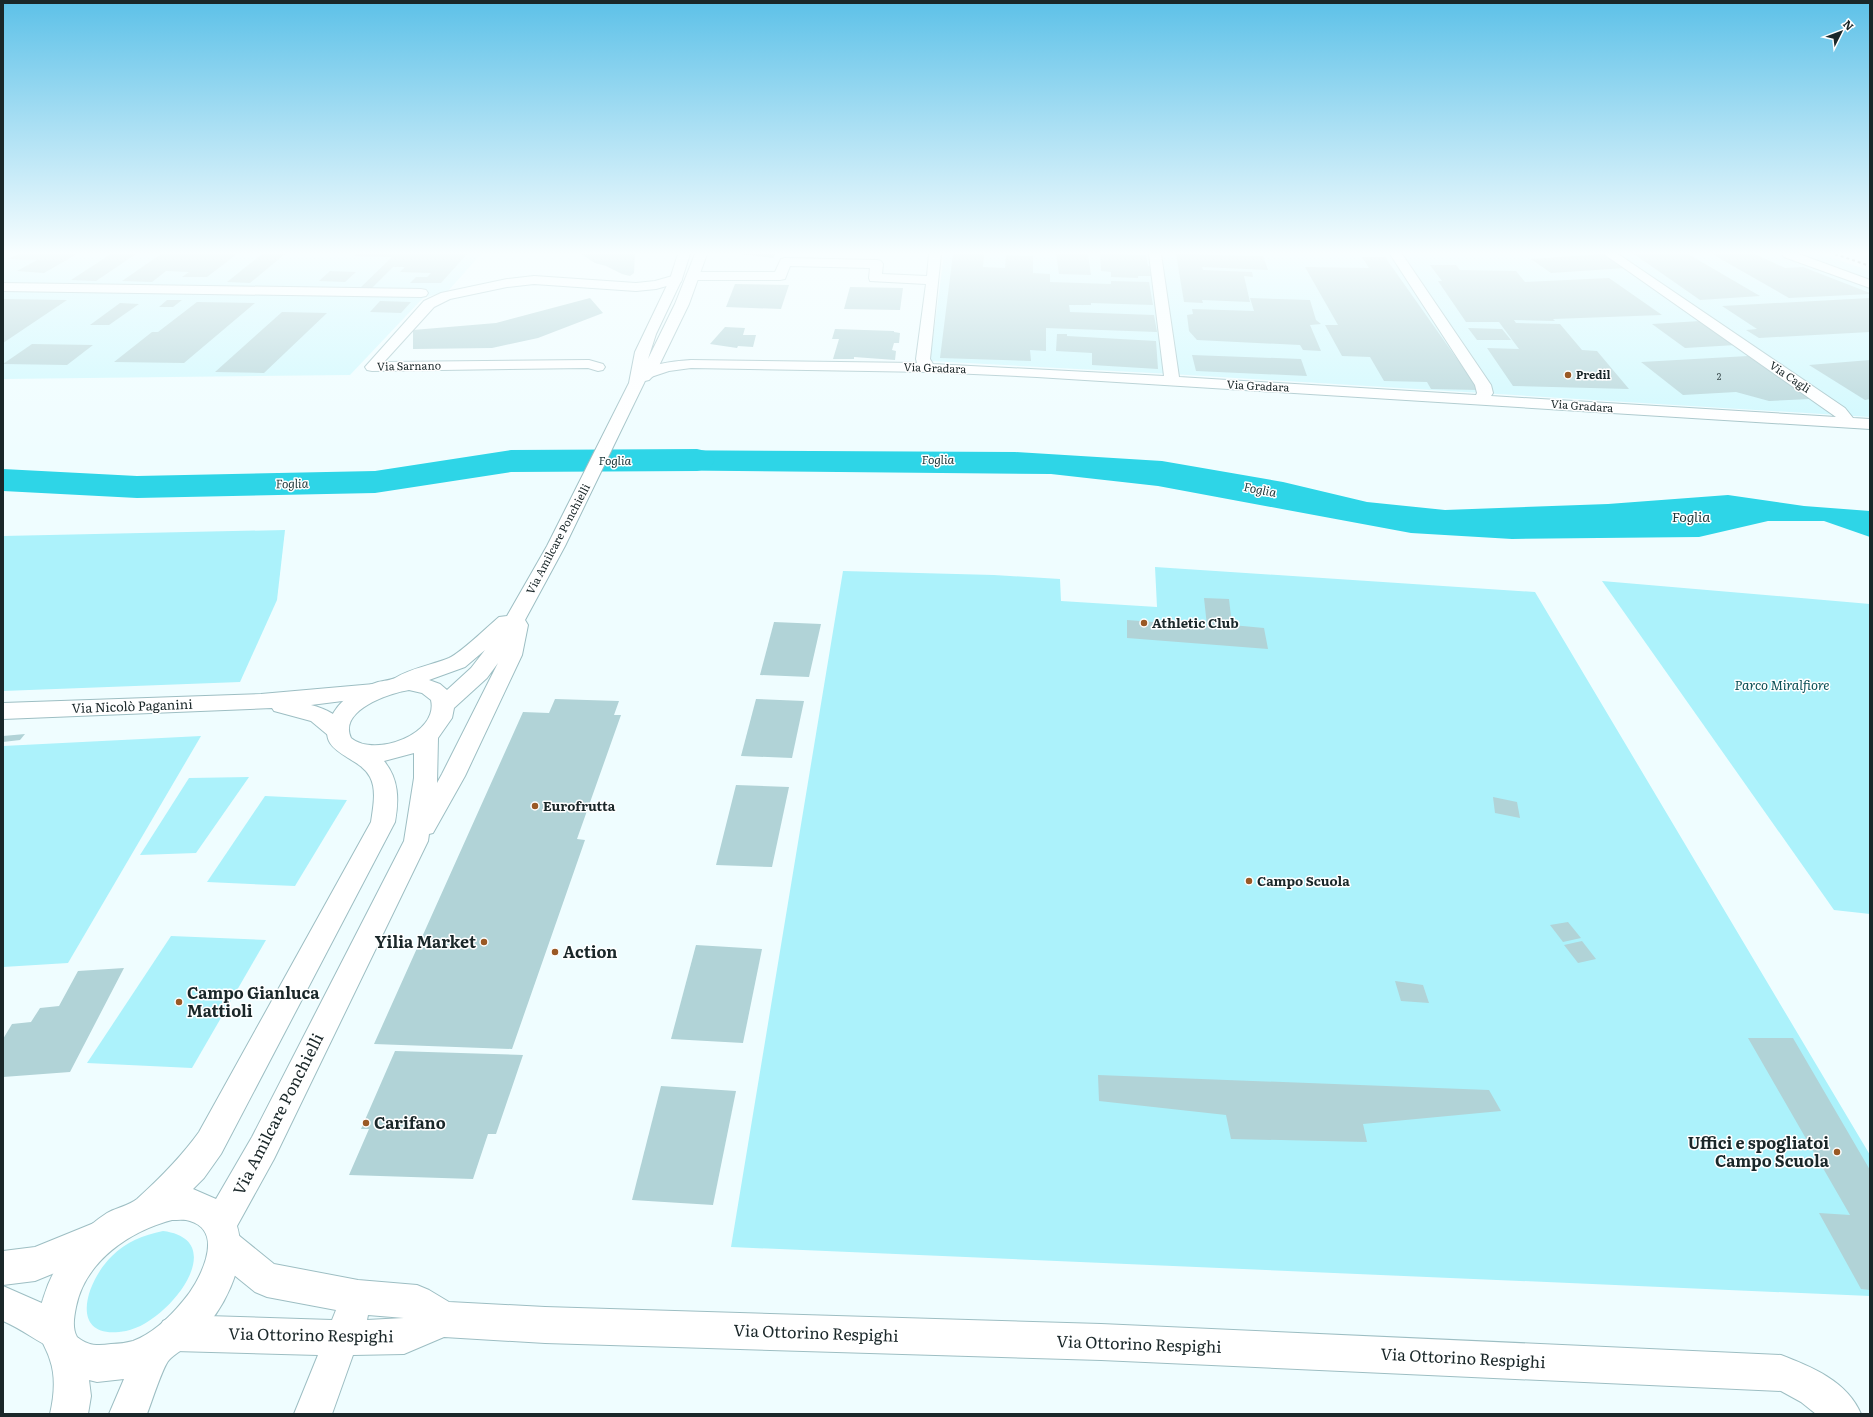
<svg xmlns="http://www.w3.org/2000/svg" width="1873" height="1417" font-family="Literata,serif">
<rect width="100%" height="100%" fill="#effdff"/>
<g fill="#ccf8fe">
<polygon points="3,254 481,254 448,291 423,298 350,375 3,379"/>
<polygon points="944,254 1822,254 1870,271 1870,417 1171,374 930,361"/>
</g>
<g fill="#acf2fb">
<polygon points="285,530 277,600 240,682 3,691 3,536"/>
<polygon points="1155,567 1535,592 1870,1155 1870,1296 731,1247 843,571 994,575 1060,579 1061,601 1157,607"/>
<polygon points="1602,581 1870,604 1870,914 1834,910"/>
<polygon points="201,736 68,963 3,967 3,746"/>
<polygon points="249,777 196,853 140,855 189,778"/>
<polygon points="265,796 347,800 295,886 207,882"/>
<polygon points="171,936 266,940 192,1068 87,1063"/>
<path d="M163,1231C233,1240 168,1323 126,1331C67,1342 85,1282 112,1256C126,1242 143,1235 163,1231Z"/>
</g>
<polygon fill="#2ed5e7" points="633,450 1015,452 1162,461 1283,482 1367,502 1445,510 1608,504 1728,495 1804,506 1870,511 1870,537 1824,521 1768,521 1699,537 1512,539 1411,533 1158,486 1051,474 630,470"/>
<g fill="none" stroke-linecap="round" stroke-linejoin="round">
<polygon fill="#2ed5e7" fill-rule="evenodd" points="697,449 710,452 715,460 710,468 697,471 511,472 375,493 137,498 3,491 3,469 137,476 375,471 511,450"/>
</g>
<g fill="#b1d3d7">
<polygon points="18,254 77,254 44,273 17,271 37,260 8,259"/>
<polygon points="111,254 136,254 96,281 71,280"/>
<polygon points="161,254 237,254 207,277 182,277 189,272 166,271 152,282 122,281"/>
<polygon points="262,254 285,254 250,283 227,282"/>
<polygon points="356,254 467,254 441,283 410,283 416,277 427,277 431,273 400,272 405,267 393,267 372,288 361,287 392,257 352,256"/>
<polygon points="581,254 635,254 634,273 630,276 622,274 606,266 595,263"/>
<polygon points="740,254 776,254 773,258"/>
<polygon points="953,254 984,254 983,267 1005,268 1006,255 1033,256 1033,273 1050,274 1050,282 1111,284 1111,281 1149,282 1153,305 1091,303 1091,305 1069,305 1070,312 1154,315 1157,332 1046,328 1046,351 1030,350 1031,361 940,358"/>
<polygon points="1056,254 1088,254 1091,275 1059,274"/>
<polygon points="1100,254 1146,255 1148,266 1153,266 1152,276 1138,276 1138,278 1111,277 1111,272 1101,271"/>
<polygon points="1176,254 1263,256 1268,270 1202,267 1203,270 1252,272 1253,277 1244,276 1250,302 1202,300 1203,303 1184,302"/>
<polygon points="1603,254 1625,268 1551,273 1531,259"/>
<polygon points="1634,254 1688,254 1760,296 1700,300"/>
<polygon points="1712,254 1755,254 1785,268 1803,267 1870,293 1870,294 1789,298"/>
<polygon points="1362,257 1385,257 1479,390 1431,389 1427,382 1384,381 1370,357 1342,356 1325,325 1338,325 1305,267 1369,268"/>
<polygon points="1430,265 1456,265 1460,270 1516,271 1525,282 1609,278 1662,315 1553,319 1555,321 1514,320 1516,323 1560,324 1582,350 1597,351 1629,389 1513,386 1487,348 1519,349 1499,322 1466,322 1438,281 1442,281"/>
<polygon points="330,271 356,272 345,282 319,281"/>
<polygon points="735,284 789,285 781,309 726,307"/>
<polygon points="850,287 903,288 900,310 844,309"/>
<polygon points="590,298 603,313 538,338 492,348 413,349 413,330 496,323"/>
<polygon points="1250,298 1310,300 1316,320 1321,324 1310,325 1321,351 1303,350 1300,345 1197,340 1189,331 1187,315 1193,314 1192,309 1254,311"/>
<polygon points="1870,298 1870,332 1759,338 1746,330 1757,329 1722,306"/>
<polygon points="3,299 67,300 3,343"/>
<polygon points="167,300 182,300 173,307 159,307"/>
<polygon points="380,301 411,302 401,313 370,312"/>
<polygon points="197,302 255,303 184,363 114,362 152,332 158,332"/>
<polygon points="120,303 139,304 109,325 90,325"/>
<polygon points="282,312 327,313 264,373 215,372"/>
<polygon points="1700,321 1736,345 1685,348 1652,324"/>
<polygon points="725,327 745,328 743,335 756,335 753,347 738,346 737,348 710,344"/>
<polygon points="1468,328 1502,329 1511,340 1477,340"/>
<polygon points="835,329 894,331 894,332 900,333 899,343 894,343 892,350 896,351 895,360 854,357 854,359 833,359 839,339 832,339"/>
<polygon points="1057,334 1067,334 1067,336 1156,341 1158,369 1092,365 1092,353 1056,351"/>
<polygon points="32,344 93,345 67,365 3,364"/>
<polygon points="1192,355 1301,359 1307,376 1196,371"/>
<polygon points="1748,356 1810,399 1769,401 1736,392 1683,395 1641,362"/>
<polygon points="1870,360 1870,399 1865,400 1809,365"/>
<polygon points="1204,598 1229,599 1232,625 1264,628 1268,649 1127,638 1127,620 1207,626"/>
<polygon points="774,622 821,624 809,677 760,675"/>
<polygon points="555,699 619,701 614,715 621,715 577,839 585,840 512,1049 374,1044 523,712 549,713"/>
<polygon points="756,699 804,701 792,758 741,756"/>
<polygon points="25,734 20,740 3,742 3,736"/>
<polygon points="736,785 789,787 772,867 716,865"/>
<polygon points="1493,797 1517,802 1520,818 1495,813"/>
<polygon points="1568,922 1581,938 1563,942 1550,925"/>
<polygon points="1582,941 1596,959 1578,963 1564,945"/>
<polygon points="696,945 762,949 743,1043 671,1039"/>
<polygon points="124,968 70,1072 3,1077 3,1039 12,1024 31,1022 40,1008 59,1006 78,971"/>
<polygon points="1395,981 1423,985 1429,1003 1401,1001"/>
<polygon points="1748,1038 1793,1038 1870,1170 1870,1290 1861,1289 1819,1213 1850,1215"/>
<polygon points="395,1051 523,1055 496,1134 488,1134 473,1179 349,1175 369,1129 361,1129"/>
<polygon points="1098,1075 1489,1090 1501,1111 1363,1124 1367,1142 1231,1139 1226,1115 1099,1101"/>
<polygon points="661,1086 736,1091 713,1205 632,1200"/>
</g>
<g fill="none" stroke-linecap="round" stroke-linejoin="round">
<defs>
<g id="minor">
<path d="M929,254H941L930,359L933,364L1164,376L1149,254H1161L1179,377L1476,395L1477,393L1475,385L1390,254H1402L1491,385L1493,393L1491,396L1836,417L1604,254H1618L1845,408L1853,418L1870,419V429L1037,377L929,372L691,368L669,371L648,378L643,377L641,374C648,363 678,361 691,360L917,363L916,359L926,284L870,281L869,278L870,268L790,266L785,279L780,280H693L688,279L687,276L688,273L693,272H775L781,259L785,258L877,260L881,261L883,264L882,274L927,276Z"/>
<polygon points="1782,254 1799,254 1870,280 1870,288 1784,257"/>
<polygon points="676,275 681,276 682,279 681,282 656,289 636,291 534,284 507,287 450,299 434,307 384,362 589,360 603,364 605,367 603,370 598,371 588,368 372,371 367,370 365,367 424,301 441,293 507,279 534,276 636,283 655,281"/>
<polygon points="3,283 421,289 426,290 428,293 426,296 421,297 3,291"/>
<path d="M374,684L382,686L385,691L382,696L311,705C326,709 340,715 348,730L345,736L337,738L329,736L311,721L274,711L272,708L3,719V703L261,694Z"/>
<polygon points="94,1223 106,1228 111,1240 106,1252 35,1281 3,1285 3,1251 35,1247"/>
<path d="M225,1229L237,1234L274,1264L358,1280L417,1285L429,1290L449,1302L545,1307L1101,1324L1781,1355C1812,1367 1847,1381 1861,1414H1816L1801,1402L1781,1391L1101,1360L545,1343L444,1337L404,1354L353,1355L332,1414H294L318,1355L175,1351L163,1345L157,1333L163,1321L175,1315L332,1320L336,1310L267,1297L255,1292L213,1258L208,1246L213,1234ZM368,1315L404,1318L367,1320Z"/>
<path d="M3,1286L44,1304L68,1320L74,1332L68,1344L56,1350C37,1342 22,1329 3,1321Z"/>
</g>
<path id="major" d="M678,254H690L682,279L656,334L648,359L675,304L695,254H707L689,304L655,374L649,380L645,381L565,546L525,620L528,625L522,655L465,776L433,833L429,834L428,841L274,1159L237,1226C249,1264 222,1313 195,1339C188,1347 175,1353 169,1360C163,1366 151,1404 147,1414H109L124,1379L97,1382L89,1380L91,1396L88,1414H50C54,1397 56,1377 50,1360C48,1352 43,1345 41,1338C37,1326 39,1310 43,1299C54,1263 76,1233 107,1213C116,1208 130,1205 137,1199C160,1178 181,1157 199,1132L371,822C373,808 377,790 370,777C358,754 314,754 331,718C339,699 359,688 378,682C383,681 391,680 395,678C411,668 432,665 449,658C462,652 487,627 499,617L507,616L547,546L629,383L635,352L670,279ZM485,650L471,668L447,690L440,684L429,680L465,667ZM498,663L442,774L437,783L438,738L452,718L454,708L487,678ZM409,690L422,693L431,700C439,734 375,758 351,738C338,710 390,693 409,690ZM414,753V778L404,841L252,1137L216,1199L193,1189L204,1178L221,1154L395,822C399,800 399,779 384,761ZM172,1220C178,1220 185,1219 190,1221C227,1232 198,1284 183,1301C170,1317 152,1334 133,1341C126,1343 119,1344 111,1344C98,1346 88,1346 77,1337C72,1328 74,1317 76,1307C85,1261 130,1231 172,1220Z"/>
</defs>
<use href="#minor" stroke="#9dbec3" stroke-width="2"/>
<use href="#major" stroke="#9dbec3" stroke-width="2"/>
<use href="#minor" fill="#fff" fill-rule="evenodd"/>
<use href="#major" fill="#fff" fill-rule="evenodd"/>
<polyline stroke="#768385" stroke-width="2" stroke-dasharray="3 3" stroke-linecap="butt" points="1835,254 1870,266"/>
</g>
<linearGradient id="sky" x2="0" y2="1"><stop stop-color="#5dc1e8"/><stop offset="0.56" stop-color="#f8feff"/><stop offset="1" stop-color="#f8feff" stop-opacity="0"/></linearGradient>
<rect width="1873" height="452" fill="url(#sky)"/>
<g fill="#9a5925" stroke="#fff" stroke-width="1.5">
<circle cx="1568" cy="375" r="4"/>
<circle cx="1144" cy="623" r="4"/>
<circle cx="535" cy="806" r="4"/>
<circle cx="1249" cy="881" r="4"/>
<circle cx="484" cy="942" r="4"/>
<circle cx="555" cy="952" r="4"/>
<circle cx="179" cy="1002" r="4"/>
<circle cx="366" cy="1123" r="4"/>
<circle cx="1837" cy="1152" r="4"/>
</g>
<g text-anchor="middle" stroke-width="3" stroke-linejoin="round" paint-order="stroke">
<g font-size="9" fill="#405254">
<text x="1719" y="380">2</text>
</g>
<g font-size="11" fill="#1a2729" stroke="#fff">
<text transform="translate(409 366) rotate(-1)" y="4">Via Sarnano</text>
<text transform="translate(935 368) rotate(2)" y="4">Via Gradara</text>
<text transform="translate(1790 377) rotate(34)" y="4">Via Cagli</text>
<text transform="translate(1258 386) rotate(3)" y="4">Via Gradara</text>
<text transform="translate(1582 406) rotate(4)" y="4">Via Gradara</text>
<text transform="translate(558 539) rotate(-62)" y="4">Via Amilcare Ponchielli</text>
</g>
<g font-size="11" font-weight="bold" fill="#1a2729" stroke="#fff" text-anchor="start">
<text x="1576" y="379">Predil</text>
</g>
<g font-size="12" font-style="italic" fill="#1d3639" stroke="#fff">
<text x="938" y="464">Foglia</text>
<text x="615" y="465">Foglia</text>
<text transform="translate(292 484) rotate(-1)" y="4">Foglia</text>
<text transform="translate(1260 490) rotate(11)" y="4">Foglia</text>
</g>
<g font-size="13" font-weight="bold" fill="#1a2729" stroke="#fff" text-anchor="start">
<text x="1152" y="628">Athletic Club</text>
<text x="543" y="811">Eurofrutta</text>
<text x="1257" y="886">Campo Scuola</text>
</g>
<g font-size="13" font-style="italic" fill="#084e55" stroke="#fff">
<text x="1782" y="690">Parco Miralfiore</text>
</g>
<g font-size="13" fill="#1a2729" stroke="#fff">
<text transform="translate(132 706) rotate(-2)" y="5">Via Nicolò Paganini</text>
</g>
<g font-size="14" font-style="italic" fill="#1d3639" stroke="#fff">
<text x="1691" y="522">Foglia</text>
</g>
<g font-size="16" font-weight="bold" fill="#1a2729" stroke="#fff" text-anchor="start">
<text x="476" y="948" text-anchor="end">Yilia Market</text>
<text x="563" y="958">Action</text>
<text x="187" y="999">Campo Gianluca<tspan x="187" dy="18">Mattioli</tspan></text>
<text x="374" y="1129">Carifano</text>
<text x="1829" y="1149" text-anchor="end">Uffici e spogliatoi<tspan x="1829" dy="18">Campo Scuola</tspan></text>
</g>
<g font-size="16" fill="#1a2729" stroke="#fff">
<text transform="translate(278 1114) rotate(-63)" y="6">Via Amilcare Ponchielli</text>
<text transform="translate(816 1333) rotate(2)" y="6">Via Ottorino Respighi</text>
<text transform="translate(311 1335) rotate(1)" y="6">Via Ottorino Respighi</text>
<text transform="translate(1139 1344) rotate(2)" y="6">Via Ottorino Respighi</text>
<text transform="translate(1463 1358) rotate(3)" y="6">Via Ottorino Respighi</text>
</g>
</g>
<rect width="1873" height="1417" fill="none" stroke="#1a2729" stroke-width="8"/>
<g transform="translate(1841 32) rotate(48)" stroke="#ffffff" stroke-width="3" paint-order="stroke">
<path d="M0-3L7 15L0 10L-7 15Z" fill="#1a2729"/>
<text y="-6" font-size="11" font-weight="bold" text-anchor="middle" fill="#1a2729">N</text>
</g>
</svg>
